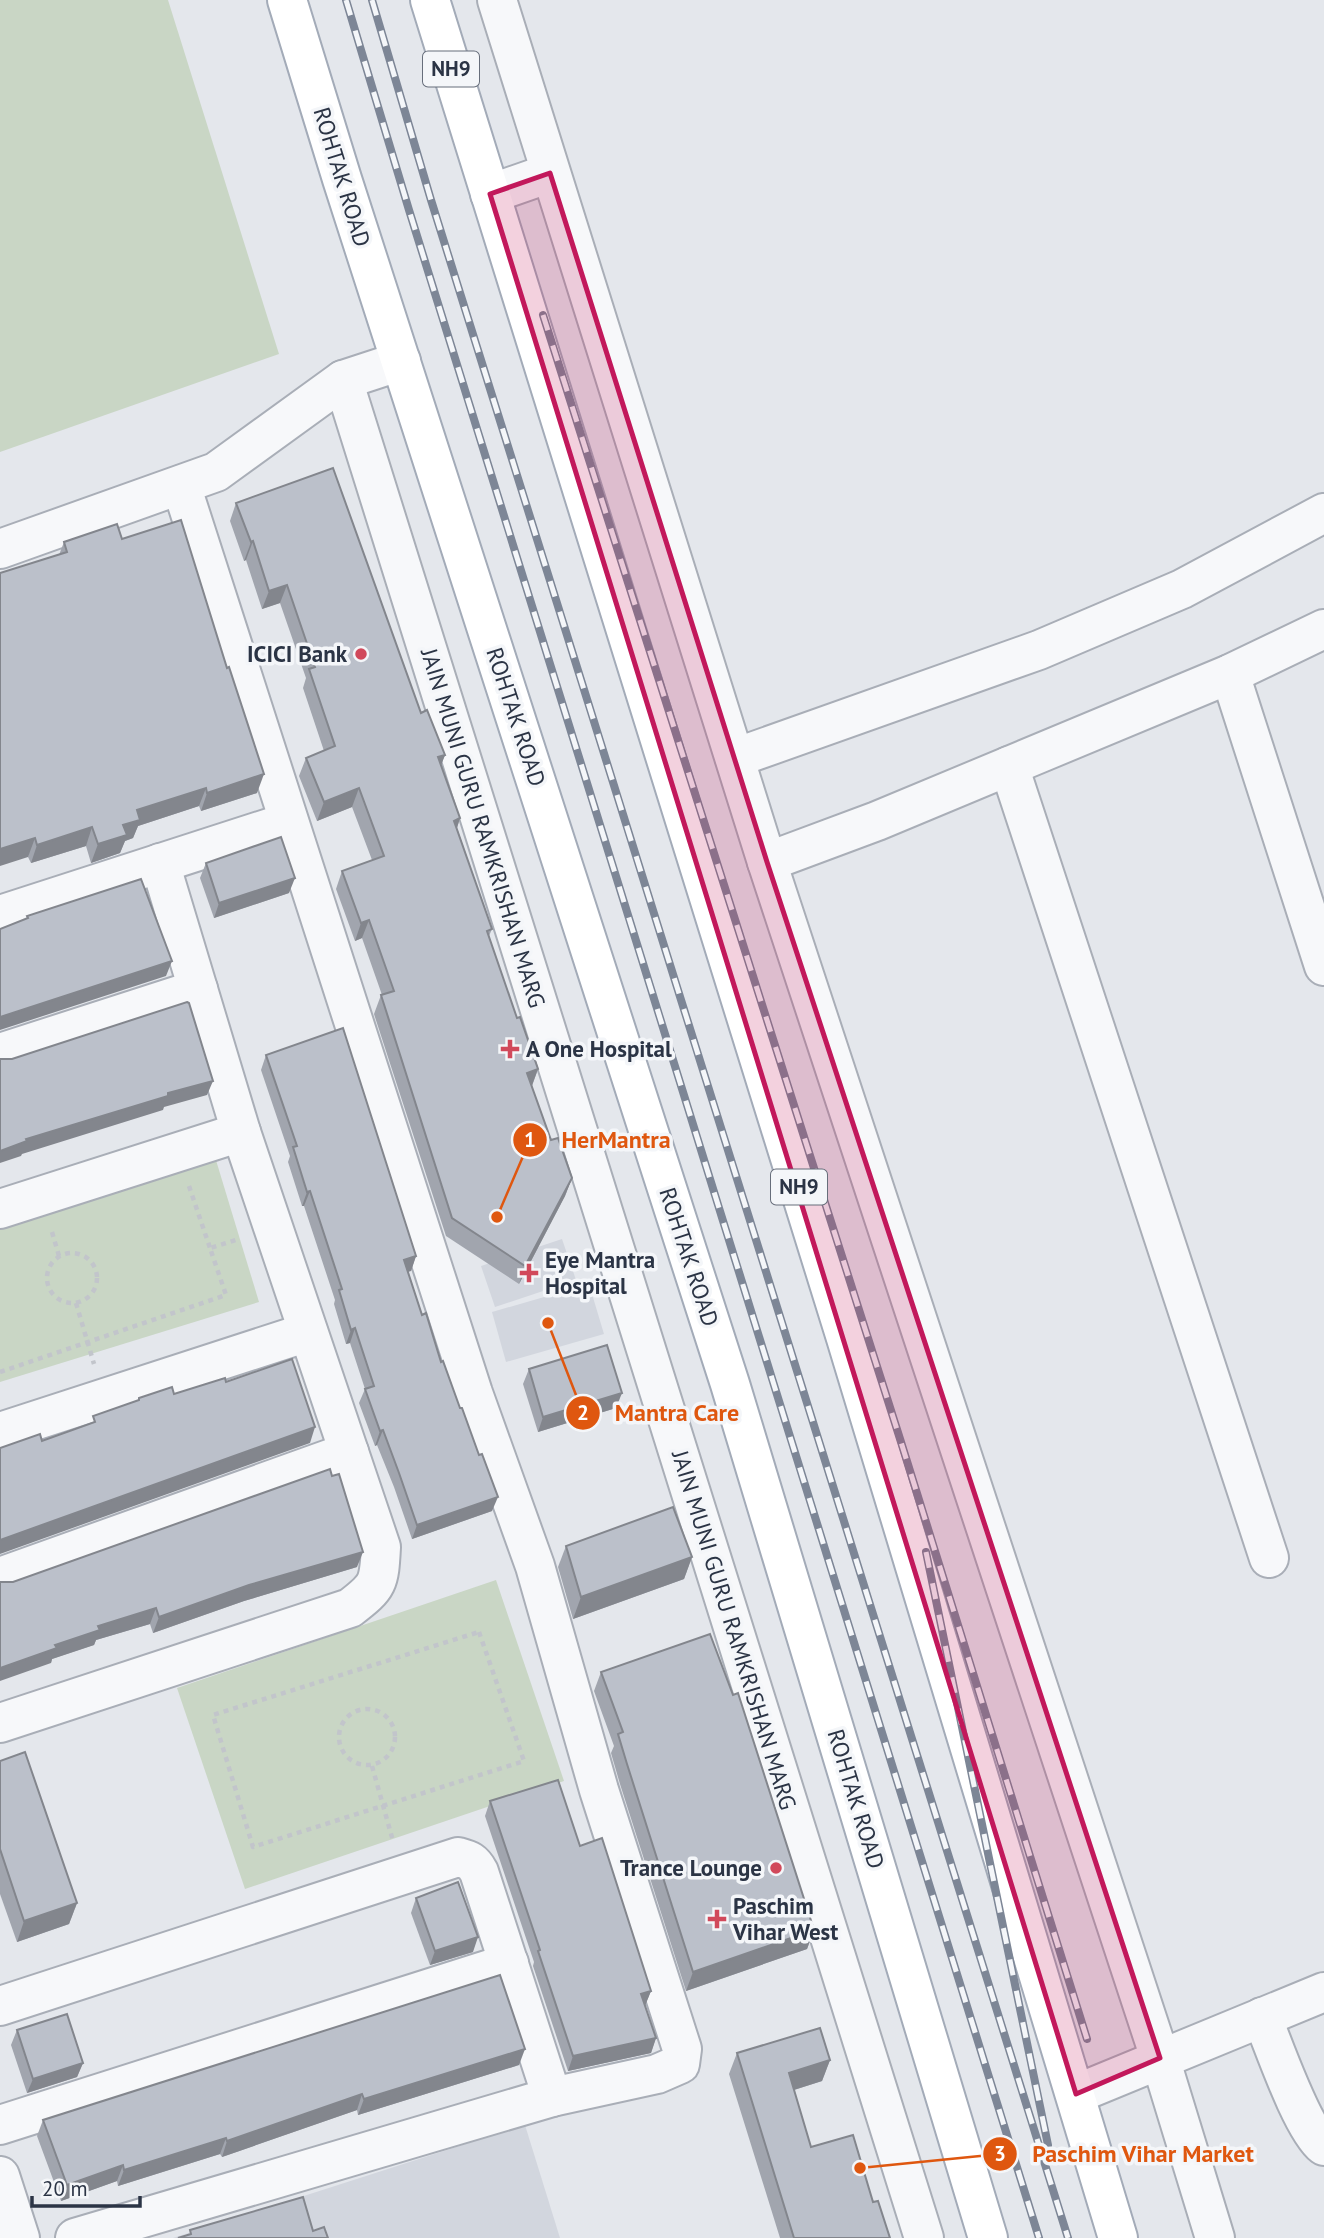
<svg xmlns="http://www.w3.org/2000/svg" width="1324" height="2238" font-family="'PT Sans',sans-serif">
<rect width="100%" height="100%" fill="#e4e7ec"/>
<g fill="#d2d6de">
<polygon points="562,1239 576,1280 495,1307 481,1266"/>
<polygon points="589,1284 604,1334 506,1362 492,1312"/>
<polygon points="525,2125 560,2238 173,2238"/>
</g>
<g fill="#c9d6c5">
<polygon points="0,0 168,0 279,354 0,452"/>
<polygon points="212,1147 259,1302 0,1382 0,1212"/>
<polygon points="496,1580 564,1781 245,1889 177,1688"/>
</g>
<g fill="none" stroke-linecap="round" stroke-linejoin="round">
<defs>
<g id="minor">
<polyline points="497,0 767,862 1160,2058 1215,2238"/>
<polyline points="490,194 550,173"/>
<polyline points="343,380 924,2238"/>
<polyline points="181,485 473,1393 535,1566 599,1790 682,2049 680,2064 657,2074 552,2097"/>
<polyline points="0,549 216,472 343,380 401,361"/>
<polyline points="1230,674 1324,966"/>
<polyline points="735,758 1039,650 1182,589 1324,513"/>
<polyline points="1009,766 1269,1558"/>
<polyline points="767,862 877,821 1230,674 1324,629"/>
<polyline points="0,915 288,822"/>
<polyline points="0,1053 198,989"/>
<polyline points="0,1209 241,1132"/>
<polyline points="0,1432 308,1332"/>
<polyline points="0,1577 349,1452"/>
<path d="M0,1723L350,1608C379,1586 379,1583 381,1547L241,1132L160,863"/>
<path d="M0,2006L458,1857C469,1860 473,1861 479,1872L552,2097L75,2238"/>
<path d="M1262,2017C1274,2046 1302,2129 1324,2146"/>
<polyline points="1076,2094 1324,1992"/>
<polyline points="0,2125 509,1963"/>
<polyline points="0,2176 20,2238"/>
</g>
<g id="major">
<polyline points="287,0 342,179 730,1384 988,2238"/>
<polyline points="430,0 846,1338 1118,2238"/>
</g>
</defs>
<use href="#minor" stroke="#a9aeb7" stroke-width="42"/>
<use href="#major" stroke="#a3abb8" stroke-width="42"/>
<g stroke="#c2c5cb" stroke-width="4.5" stroke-dasharray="5 5" stroke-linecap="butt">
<polyline points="189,1186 210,1248"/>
<polyline points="52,1232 59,1256"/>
<circle cx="72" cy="1278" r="25"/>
<polyline points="76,1303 94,1364"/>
<polyline points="0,1372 226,1295 210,1248 239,1239"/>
<polygon points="479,1632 524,1761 253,1847 213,1715"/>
<circle cx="367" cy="1737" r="28"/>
<polyline points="372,1766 393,1841"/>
</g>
<use href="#minor" stroke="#f7f8fa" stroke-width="38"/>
<use href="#major" stroke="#fff" stroke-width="38"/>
<defs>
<g id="rail">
<polyline points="346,0 409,210 1039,2238"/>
<polyline points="372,0 431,200 1068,2238"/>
<polyline points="543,315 901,1442 1087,2039"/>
<polyline points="926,1552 1048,2145"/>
</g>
</defs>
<use href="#rail" stroke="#7d8696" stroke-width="8"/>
<use href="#rail" stroke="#f4f6f9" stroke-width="5" stroke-dasharray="16" stroke-linecap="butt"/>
</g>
<g fill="#a1a5ae">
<polygon points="236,503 421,713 445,755 441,765 460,818 457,828 492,929 489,936 517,1018 538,1069 532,1086 551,1140 572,1178 565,1196 519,1284 446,1236 374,1014 381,995 382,995 362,938 355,941 336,889 342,871 372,860 352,807 317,821 299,776 306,758 324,751 303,688 306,678 280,603 262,609 246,560 244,561 230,521"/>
<polygon points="122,539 257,793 201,811 199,806 138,826 133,838 125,841 120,853 91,863 86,846 31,863 28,857 59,555 64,542"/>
<polygon points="206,863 289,893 214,918 200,878"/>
<polygon points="266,1055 416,1256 411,1271 408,1271 422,1315 441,1362 492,1511 412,1539 394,1487 377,1445 375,1446 359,1403 365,1389 350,1343 346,1344 334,1304 335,1300 304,1206 302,1206 288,1162 290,1156 261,1070"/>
<polygon points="529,1369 616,1408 538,1432 523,1384"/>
<polygon points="566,1546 692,1557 684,1579 573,1619 558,1567"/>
<polygon points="357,1567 244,1601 153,1633 150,1624 96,1640 94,1645 52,1659 51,1663 1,1583"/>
<polygon points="601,1672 814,1930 807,1949 686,1991 620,1784 611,1753 614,1746 594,1691"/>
<polygon points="0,1761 77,1903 69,1924 17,1942 0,1894"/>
<polygon points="490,1801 580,1846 651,1991 645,2005 656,2038 651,2053 568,2071 533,1966 534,1962 485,1816"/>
<polygon points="416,1898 473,1952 430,1965 411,1913"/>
<polygon points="17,2030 83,2063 77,2077 27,2093 11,2045"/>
<polygon points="737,2053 830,2060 822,2081 794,2090 811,2147 873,2202 890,2238 780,2238 729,2074"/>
<polygon points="519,2065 358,2115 357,2110 222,2157 220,2154 118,2186 117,2181 61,2201 37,2136 43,2120"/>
</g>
<g fill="#83868d">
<polygon points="253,541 246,560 244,561 251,542"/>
<polygon points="287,585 280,603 262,609 269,591"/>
<polygon points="445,755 438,773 438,757"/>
<polygon points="264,774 257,793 201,811 207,793"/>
<polygon points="206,788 199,806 138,826 133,838 125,841 120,853 91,863 98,844 123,825 137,810"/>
<polygon points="359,788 352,807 317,821 324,802"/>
<polygon points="460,818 454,837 454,821"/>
<polygon points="92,827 86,846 31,863 37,845"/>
<polygon points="35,838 28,857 0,866 0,849"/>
<polygon points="295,878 289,893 214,918 219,903"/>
<polygon points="369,920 362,938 355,941 361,923"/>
<polygon points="172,961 166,976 0,1030 0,1017"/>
<polygon points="538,1069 531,1088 527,1073"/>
<polygon points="213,1081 207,1095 164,1107 163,1110 22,1154 21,1156 0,1163 0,1151 26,1139 168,1093"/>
<polygon points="572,1178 565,1196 519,1284 525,1266"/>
<polygon points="310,1191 304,1206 302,1206 307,1192"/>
<polygon points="416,1256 411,1271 399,1275 404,1260"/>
<polygon points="355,1328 350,1343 346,1344 351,1330"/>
<polygon points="622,1393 616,1408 538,1432 543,1417"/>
<polygon points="315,1427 310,1443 0,1554 0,1540"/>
<polygon points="383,1430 377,1445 375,1446 380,1431"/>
<polygon points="498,1497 492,1511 412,1539 417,1525"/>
<polygon points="363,1552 357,1567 244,1601 153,1633 159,1617 249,1585"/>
<polygon points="692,1557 684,1579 573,1619 581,1597"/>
<polygon points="156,1608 150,1624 96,1640 94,1645 52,1659 51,1663 0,1681 0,1668 98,1626"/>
<polygon points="77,1903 69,1924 17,1942 24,1921"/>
<polygon points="814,1930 807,1949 686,1991 693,1972"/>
<polygon points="478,1937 473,1952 430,1965 435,1951"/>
<polygon points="651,1991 645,2006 641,1994"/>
<polygon points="656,2038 651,2053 568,2071 573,2056"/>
<polygon points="525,2049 519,2065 358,2115 364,2099"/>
<polygon points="830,2060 822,2081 781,2094 789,2073"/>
<polygon points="83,2063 77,2077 27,2093 33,2079"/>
<polygon points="362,2094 357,2110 222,2157 227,2141"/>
<polygon points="226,2138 220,2154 118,2186 124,2170"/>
<polygon points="123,2165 117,2181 61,2201 67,2185"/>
</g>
<g fill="#bbc0ca" stroke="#83868d" stroke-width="2">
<polygon points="333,468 421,713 427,710 445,755 438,757 460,818 454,821 492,929 487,931 517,1018 520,1017 538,1069 527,1073 551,1140 558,1138 572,1178 525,1266 452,1218 381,995 394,991 369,920 361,923 342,871 384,856 359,788 324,802 306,758 335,746 309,669 315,667 287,585 269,591 253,541 251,542 236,503"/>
<polygon points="181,520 227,668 229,667 264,774 207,793 206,788 137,810 140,820 123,825 127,835 98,844 92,827 37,845 35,838 0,849 0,573 67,552 64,542 117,524 122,539"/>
<polygon points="281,837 295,878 219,903 206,863"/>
<polygon points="141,879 172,961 0,1017 0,929 28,918 27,916"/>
<polygon points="187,1002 189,1003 213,1081 168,1093 168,1096 26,1139 27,1141 0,1151 0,1059 12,1059"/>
<polygon points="343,1028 416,1256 404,1260 422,1315 426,1313 441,1362 443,1361 460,1408 462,1408 479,1455 482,1454 498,1497 417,1525 399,1473 383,1430 380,1431 365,1389 374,1386 355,1328 351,1330 339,1290 342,1289 310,1191 307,1192 293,1147 297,1146 266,1055"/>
<polygon points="607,1345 622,1393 543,1417 529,1369"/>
<polygon points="292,1359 315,1427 0,1540 0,1448 40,1434 42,1441 95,1422 93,1416 139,1400 139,1398 172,1387 174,1394 225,1378 226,1382"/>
<polygon points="330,1469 332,1476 339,1474 363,1552 249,1585 159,1617 156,1608 98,1626 100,1630 55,1645 57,1648 0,1668 0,1582 13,1582"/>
<polygon points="673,1507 692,1557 581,1597 566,1546"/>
<polygon points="710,1634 733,1695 738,1693 814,1930 693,1972 627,1764 618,1734 623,1732 601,1672"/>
<polygon points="25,1752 77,1903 24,1921 0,1849 0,1761"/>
<polygon points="558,1780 580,1846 602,1838 651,1991 641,1994 656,2038 573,2056 538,1951 540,1950 490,1801"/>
<polygon points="458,1882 478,1937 435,1951 416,1898"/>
<polygon points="500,1975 525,2049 364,2099 362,2094 227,2141 226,2138 124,2170 123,2165 67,2185 43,2120"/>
<polygon points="67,2014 83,2063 33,2079 17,2030"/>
<polygon points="820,2028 830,2060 789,2073 811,2147 853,2135 873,2202 878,2201 890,2238 794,2238 737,2053"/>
<polygon points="303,2197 313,2231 324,2227 328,2238 178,2238 191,2234 190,2230"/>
</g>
<path fill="#c2185b" fill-opacity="0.2" stroke="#c2185b" stroke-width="5" stroke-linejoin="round" d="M550,173L767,862L1160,2058L1076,2094L490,194Z"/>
<g fill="#d1495b" stroke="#f4f6f9" stroke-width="2.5">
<circle cx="361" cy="654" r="7"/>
<path d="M506.5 1038.5h7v7h7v7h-7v7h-7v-7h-7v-7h7z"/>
<path d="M525.5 1262.5h7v7h7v7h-7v7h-7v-7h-7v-7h7z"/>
<circle cx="776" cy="1868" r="7"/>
<path d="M713.5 1908.5h7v7h7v7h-7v7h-7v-7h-7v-7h7z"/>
</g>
<g text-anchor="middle" stroke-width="7" stroke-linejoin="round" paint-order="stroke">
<g fill="#f4f6f9" stroke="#676e7b" stroke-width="2">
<rect x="423" y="51.5" width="56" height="35" rx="5"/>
<rect x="771" y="1169.5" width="56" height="35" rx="5"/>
</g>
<g font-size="21" font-weight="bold" fill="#2b3445">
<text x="451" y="76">NH9</text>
<text x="799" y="1194">NH9</text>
</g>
<g font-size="23" fill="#2b3445" stroke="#f4f6f9">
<text transform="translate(342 177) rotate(73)" y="8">ROHTAK ROAD</text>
<text transform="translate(516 717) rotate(72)" y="8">ROHTAK ROAD</text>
<text transform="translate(483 828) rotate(73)" y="8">JAIN MUNI GURU RAMKRISHAN MARG</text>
<text transform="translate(689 1257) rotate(72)" y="8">ROHTAK ROAD</text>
<text transform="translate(734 1630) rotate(73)" y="8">JAIN MUNI GURU RAMKRISHAN MARG</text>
<text transform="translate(856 1799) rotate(73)" y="8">ROHTAK ROAD</text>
</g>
<g font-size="23" font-weight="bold" fill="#2b3445" stroke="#f4f6f9" text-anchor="start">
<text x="347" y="662" text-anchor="end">ICICI Bank</text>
<text x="526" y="1057">A One Hospital</text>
<text x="545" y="1268">Eye Mantra<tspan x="545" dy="26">Hospital</tspan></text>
<text x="762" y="1876" text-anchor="end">Trance Lounge</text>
<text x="733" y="1914">Paschim<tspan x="733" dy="26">Vihar West</tspan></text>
</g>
</g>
<path fill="none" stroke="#df570f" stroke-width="2.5" d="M497 1217L530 1140M548 1323L583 1413M860 2168L1000 2154"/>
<g fill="#df570f" stroke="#f4f6f9" stroke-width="2.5">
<circle cx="497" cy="1217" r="7"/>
<circle cx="548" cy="1323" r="7"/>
<circle cx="860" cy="2168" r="7"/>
<circle cx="530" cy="1140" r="18"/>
<circle cx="583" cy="1413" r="18"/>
<circle cx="1000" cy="2154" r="18"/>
</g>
<g font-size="21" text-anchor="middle" font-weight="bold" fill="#fff">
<text x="530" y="1147">1</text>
<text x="583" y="1420">2</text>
<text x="1000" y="2161">3</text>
</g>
<g font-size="24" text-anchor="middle" font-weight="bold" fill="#df570f" stroke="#f4f6f9" stroke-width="7" stroke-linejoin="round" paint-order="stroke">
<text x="616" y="1148">HerMantra</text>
<text x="677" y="1421">Mantra Care</text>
<text x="1143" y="2162">Paschim Vihar Market</text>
</g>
<path d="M32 2196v10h108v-10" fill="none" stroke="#2b3445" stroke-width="3.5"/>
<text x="42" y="2196" font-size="21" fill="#2b3445" stroke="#f4f6f9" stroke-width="5" paint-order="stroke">20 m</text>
</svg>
